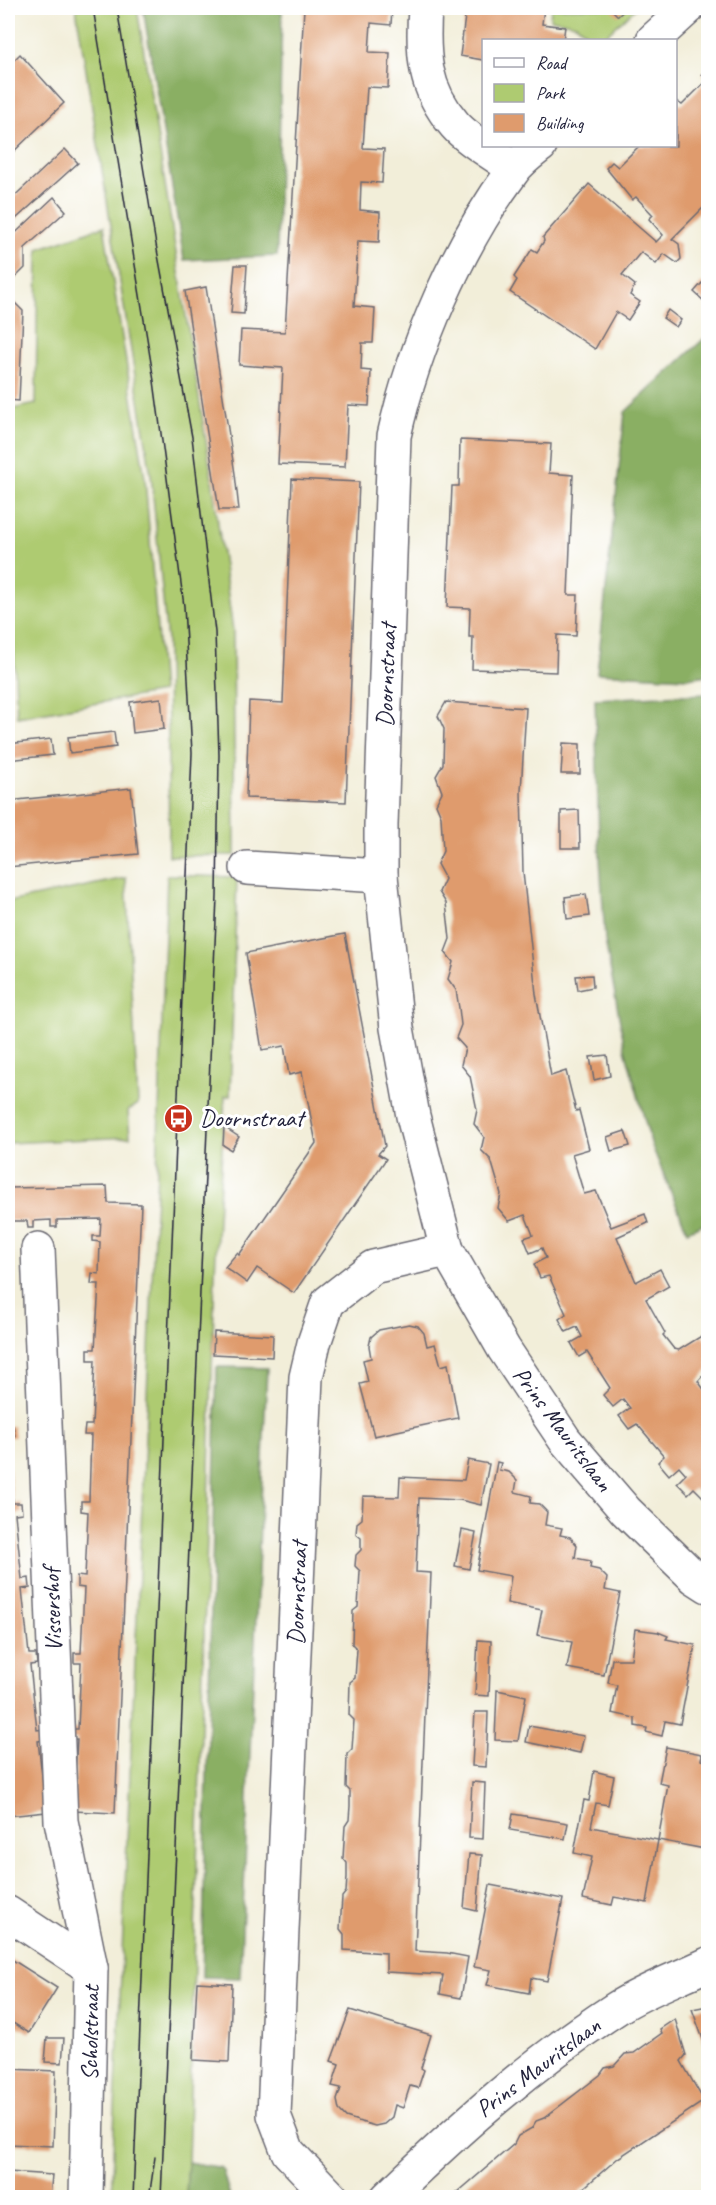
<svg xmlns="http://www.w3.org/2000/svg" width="716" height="2205" font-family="Caveat,sans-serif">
<rect width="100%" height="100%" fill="#fff"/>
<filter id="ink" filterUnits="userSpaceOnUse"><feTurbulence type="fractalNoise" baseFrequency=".0167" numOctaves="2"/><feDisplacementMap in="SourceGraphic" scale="12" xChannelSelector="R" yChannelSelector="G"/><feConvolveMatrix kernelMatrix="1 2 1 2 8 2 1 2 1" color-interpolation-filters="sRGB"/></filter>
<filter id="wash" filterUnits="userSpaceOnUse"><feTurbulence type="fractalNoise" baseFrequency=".008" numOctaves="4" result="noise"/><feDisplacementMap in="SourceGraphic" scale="24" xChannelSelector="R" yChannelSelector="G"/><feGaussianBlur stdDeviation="1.35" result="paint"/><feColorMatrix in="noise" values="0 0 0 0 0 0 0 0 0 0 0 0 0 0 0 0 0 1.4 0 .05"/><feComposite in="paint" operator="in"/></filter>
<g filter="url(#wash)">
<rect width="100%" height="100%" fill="#f2eed9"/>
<g fill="#aecb71" stroke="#687656" stroke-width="1.5">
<polygon points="76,8 137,8 211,473 233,631 235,855 169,856 167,641 151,475"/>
<polygon points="551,8 636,8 600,40 594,40 576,24 550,19"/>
<polygon points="104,226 145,478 162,692 17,717 8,533 8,410 36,404 38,249"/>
<polygon points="167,875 237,877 230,1096 225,1096 215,1272 188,2162 186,2197 111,2198 157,1171"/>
<polygon points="126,878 138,1104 128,1111 130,1137 8,1143 8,902"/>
</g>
<g fill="#8aaf63" stroke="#56684f" stroke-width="1.5">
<polygon points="143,8 282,8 277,256 184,260"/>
<polygon points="708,335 708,675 687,678 597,673 625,412"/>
<polygon points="708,694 708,1222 687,1231 652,1146 625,1049 605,940 599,842 595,699"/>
<polygon points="217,1367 267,1368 240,1978 202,1977"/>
<polygon points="188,2162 222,2168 230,2197 186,2197"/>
</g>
<g id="blocks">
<g fill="#df9b6d">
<polygon points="304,8 392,8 391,25 371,23 369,52 390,53 388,88 367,87 363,148 384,149 382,183 361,182 360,210 380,212 379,242 358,241 354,306 375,308 373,343 362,343 361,370 371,371 369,406 348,405 345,467 278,464 283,368 239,365 241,330 285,332"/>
<polygon points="461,8 544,8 542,24 565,27 563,40 483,40 483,60 460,56 465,16 460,16"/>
<polygon points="610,8 627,8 618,16"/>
<polygon points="20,54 64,103 8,157 8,66"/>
<polygon points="708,69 708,203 672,239 679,244 681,259 677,263 664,254 656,264 641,252 622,275 635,285 630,295 640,302 628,320 616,312 595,349 510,292 517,280 514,277 532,249 537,252 544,241 543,237 589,184 656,242 663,235 649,219 653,215 636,197 632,200 606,168 612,162 618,167 639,146 676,146 676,101 682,105 707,80 702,74"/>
<polygon points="65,149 78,163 8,226 8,202"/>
<polygon points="54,197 66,211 25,248 25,268 15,278 8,270 8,240"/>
<polygon points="235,265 247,265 244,314 231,313"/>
<polygon points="702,283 708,290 706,303 694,292"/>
<polygon points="206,287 235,474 239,510 219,510 185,291"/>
<polygon points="14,302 23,311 19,401 8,400 8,308"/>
<polygon points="668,310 681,320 676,327 663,318"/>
<polygon points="460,440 551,444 549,473 573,475 568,595 578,595 576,636 557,635 556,672 472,669 473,637 469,637 470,608 447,607 452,486 459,486"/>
<polygon points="292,479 359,482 346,802 246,798 249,701 283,703"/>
<polygon points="161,698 164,729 133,733 130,702"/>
<polygon points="446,702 526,708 521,791 523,872 536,994 551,1076 566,1071 576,1111 579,1110 589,1149 572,1154 584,1194 596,1191 611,1227 645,1214 648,1223 617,1237 636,1282 660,1269 668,1284 669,1286 646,1299 665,1333 663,1335 674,1349 679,1350 703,1335 708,1343 708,1370 698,1381 708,1395 708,1502 694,1488 688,1494 677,1483 686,1474 679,1466 669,1475 658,1462 664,1456 637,1424 629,1429 619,1416 630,1408 623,1399 613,1407 603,1395 610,1388 587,1352 579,1357 571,1343 582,1337 577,1327 566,1332 559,1319 566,1314 549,1276 540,1278 534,1264 546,1258 542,1248 530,1253 524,1238 533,1235 525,1215 509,1221 498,1208 501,1194 491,1160 481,1150 484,1137 474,1124 477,1110 470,1076 461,1065 465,1048 456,1038 461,1025 459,1008 456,990 448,979 453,962 445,952 450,939 446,903 439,892 445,879 437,864 443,851 441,816 436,804 442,792 436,776 443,764 444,729 438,716"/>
<polygon points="114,732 116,747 70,753 68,737"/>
<polygon points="51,739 53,755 8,760 8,744"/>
<polygon points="563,743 580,744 580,774 561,774"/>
<polygon points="131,788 138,854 8,867 8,801"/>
<polygon points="579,810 580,848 561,848 561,811"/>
<polygon points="586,894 589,916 567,919 565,897"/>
<polygon points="345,934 385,1146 378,1154 386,1159 294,1293 257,1268 247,1283 225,1267 237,1253 239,1255 316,1143 302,1072 289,1075 284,1046 262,1050 246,953"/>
<polygon points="592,975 593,987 578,990 576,976"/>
<polygon points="607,1055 610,1076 594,1080 590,1057"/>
<polygon points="224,1127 239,1137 231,1150 223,1145"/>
<polygon points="625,1131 630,1146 611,1151 607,1137"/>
<polygon points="107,1186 108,1203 141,1204 115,1813 73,1811 77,1739 70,1739 70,1729 78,1729 81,1663 74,1663 74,1653 81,1653 84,1588 77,1587 77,1576 85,1577 88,1512 81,1511 81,1501 89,1501 91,1435 84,1435 85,1425 92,1425 95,1360 88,1360 88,1349 95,1349 99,1284 91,1284 92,1273 99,1274 100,1242 93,1241 93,1236 100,1236 101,1219 57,1220 57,1227 51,1227 51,1220 33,1221 33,1228 28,1228 27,1221 8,1221 8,1188"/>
<polygon points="409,1324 418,1326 424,1333 427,1346 435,1344 441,1366 448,1364 458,1418 374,1436 360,1384 368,1382 363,1360 371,1358 369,1346 371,1337 379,1330"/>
<polygon points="214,1332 273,1335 272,1357 213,1354"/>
<polygon points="13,1426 15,1437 8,1437 8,1427"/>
<polygon points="8,1459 13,1503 21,1503 22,1513 15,1514 22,1579 29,1578 30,1588 22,1589 29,1654 36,1654 37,1664 30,1665 37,1730 44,1729 45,1740 38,1741 46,1812 8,1816"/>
<polygon points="468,1460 489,1464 481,1505 460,1500 419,1498 416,1572 431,1573 415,1951 447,1953 468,1957 461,1998 440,1994 443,1975 386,1972 386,1953 344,1950 344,1934 340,1929 342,1897 346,1892 347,1877 347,1863 343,1858 345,1826 349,1820 350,1806 350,1791 346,1787 347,1754 352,1749 353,1735 354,1720 349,1715 350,1682 355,1678 357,1649 352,1644 353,1611 358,1607 360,1571 355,1566 356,1555 361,1550 361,1538 356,1534 357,1523 362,1519 363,1496 399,1497 400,1477 464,1480"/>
<polygon points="497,1462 501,1463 499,1470 509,1472 517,1480 515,1492 531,1496 530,1503 539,1504 547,1512 545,1525 562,1528 560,1535 570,1537 577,1545 575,1558 591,1561 590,1568 599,1570 607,1578 605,1590 620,1593 604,1675 567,1668 572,1642 537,1635 542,1610 507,1603 511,1576 477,1570"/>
<polygon points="462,1530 476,1533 469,1569 455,1566"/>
<polygon points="635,1629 658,1632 668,1636 666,1639 695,1645 680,1724 665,1721 662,1736 646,1732 647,1728 635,1726 635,1718 612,1713 617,1685 608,1683 612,1659 631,1659"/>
<polygon points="478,1640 491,1641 489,1696 475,1695"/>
<polygon points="497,1690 526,1696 518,1741 495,1740"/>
<polygon points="475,1712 488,1712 486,1767 472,1766"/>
<polygon points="529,1726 584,1736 580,1753 526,1742"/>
<polygon points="666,1747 702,1754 701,1760 708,1762 708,1839 706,1838 705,1849 658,1840 668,1785 659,1783"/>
<polygon points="594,1771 614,1776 608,1805 596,1803 591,1827 658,1840 647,1903 614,1897 612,1905 583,1899 592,1857 574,1853 584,1800 589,1801"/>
<polygon points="472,1782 485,1783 483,1839 469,1838"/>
<polygon points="513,1814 568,1823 565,1839 510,1830"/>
<polygon points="469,1854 482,1855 477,1911 464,1908"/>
<polygon points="490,1885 563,1899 547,1981 531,1978 529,1993 487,1985 491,1970 474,1967"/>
<polygon points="8,1957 57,1988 29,2033 8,2020"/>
<polygon points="197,1982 232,1984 229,2062 193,2060"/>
<polygon points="708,2006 708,2053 692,2009"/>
<polygon points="350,2010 431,2035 421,2068 424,2070 418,2088 410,2086 403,2108 395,2105 392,2117 384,2124 375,2126 361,2122 346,2117 339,2110 337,2100 341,2088 332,2086 339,2064 331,2061"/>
<polygon points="675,2019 686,2055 681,2061 704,2101 618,2158 579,2192 582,2198 451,2198 514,2144 518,2136 532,2128 536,2121 544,2118 600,2075 605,2068 614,2066 625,2054 634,2053 662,2033 660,2029"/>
<polygon points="47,2038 64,2038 62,2063 45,2062"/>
<polygon points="8,2069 56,2071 53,2146 8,2144"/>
<polygon points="8,2172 52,2175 50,2198 8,2198"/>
</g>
</g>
</g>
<g filter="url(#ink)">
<use href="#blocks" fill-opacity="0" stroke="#6b6972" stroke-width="1.5"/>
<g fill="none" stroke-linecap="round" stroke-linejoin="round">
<defs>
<g id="minor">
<path d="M425,8C422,53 423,88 455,125C468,140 497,156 514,169"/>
<polyline points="653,40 688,8"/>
<path d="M540,146C531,153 520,161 513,171C458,245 414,346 394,436L381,825V876L397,1028L413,1116L447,1250L504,1349L565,1440L626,1511L694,1577L708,1586"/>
<polyline points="247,868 381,876"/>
<polyline points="38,1249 61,1821 91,1968 86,2198"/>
<polyline points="8,1913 91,1968"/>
<polyline points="332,2198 288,2152 274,2115 306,1377 314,1343 328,1302 373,1267 447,1250"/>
<path d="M387,2198C459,2128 533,2062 617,2008C645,1990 679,1978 708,1964"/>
</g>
</defs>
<use href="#minor" stroke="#6b6972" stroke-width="36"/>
<use href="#minor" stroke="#fff" stroke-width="33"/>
<g stroke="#22223b" stroke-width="1.5">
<polyline points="93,8 154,381 184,606 192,753 133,2198"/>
<polyline points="117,8 155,239 192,437 215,632 219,755 217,897 161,2198"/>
<polyline points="149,2198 155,2157"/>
</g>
</g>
</g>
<defs>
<symbol id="bus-disc" viewBox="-11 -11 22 22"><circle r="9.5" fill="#c8321e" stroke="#fff"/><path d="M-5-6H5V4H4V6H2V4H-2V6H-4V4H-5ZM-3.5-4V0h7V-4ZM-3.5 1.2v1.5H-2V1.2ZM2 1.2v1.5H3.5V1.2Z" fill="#fff"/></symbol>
</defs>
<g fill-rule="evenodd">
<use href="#bus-disc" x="162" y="1102" width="33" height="33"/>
</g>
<g text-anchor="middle" stroke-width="6" stroke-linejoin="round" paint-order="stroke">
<g font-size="24" fill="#22223b" stroke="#fff">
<text transform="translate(386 675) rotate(-88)" y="8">Doornstraat</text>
<text transform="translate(563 1429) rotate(53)" y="8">Prins Mauritslaan</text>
<text transform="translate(297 1593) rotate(-88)" y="8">Doornstraat</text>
<text transform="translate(52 1610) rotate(-92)" y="8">Vissershof</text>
<text transform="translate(90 2033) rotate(-89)" y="8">Scholstraat</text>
<text transform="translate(538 2067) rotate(-37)" y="8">Prins Mauritslaan</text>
</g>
<g font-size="24" fill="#22223b" stroke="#fff" text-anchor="start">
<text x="200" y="1126">Doornstraat</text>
</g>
</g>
<rect width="716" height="2205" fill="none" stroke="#fff" stroke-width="30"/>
<rect x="482" y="39" width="195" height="108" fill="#ffffff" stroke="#a7a7b1" stroke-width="1.5"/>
<rect x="494" y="58" width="30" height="9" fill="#ffffff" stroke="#a7a7b1" stroke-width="1.5"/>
<text x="536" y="69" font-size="18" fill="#22223b">Road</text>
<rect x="494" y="84" width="30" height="18" fill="#aecb71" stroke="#a7a7b1" stroke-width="1.5"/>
<text x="536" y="99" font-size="18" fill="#22223b">Park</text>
<rect x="494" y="114" width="30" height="18" fill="#df9b6d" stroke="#a7a7b1" stroke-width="1.5"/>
<text x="536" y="129" font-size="18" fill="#22223b">Building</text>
</svg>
